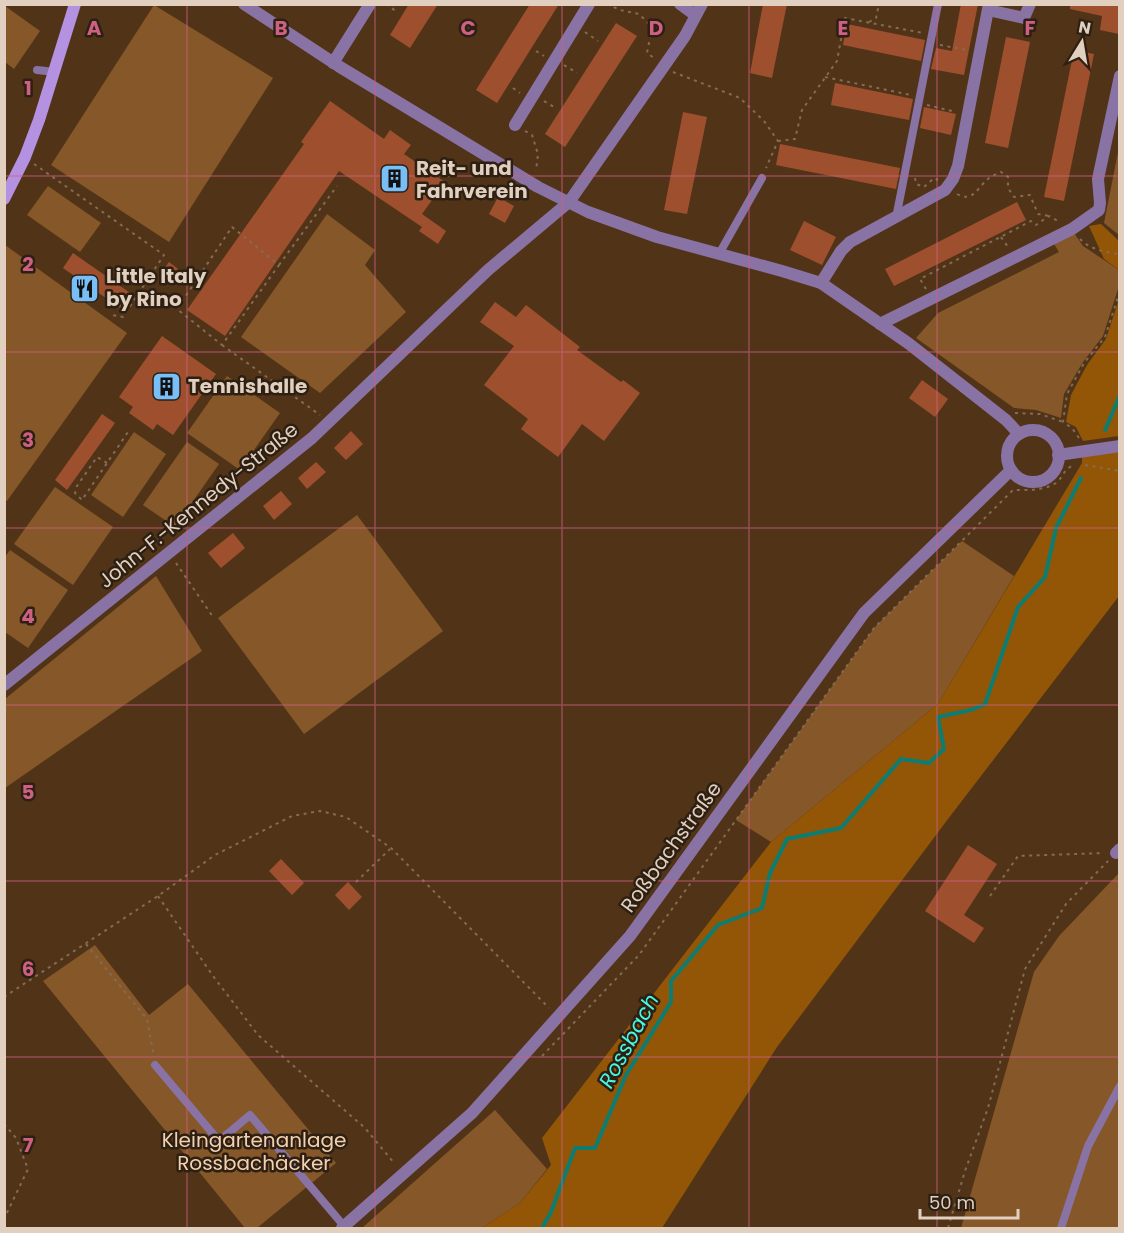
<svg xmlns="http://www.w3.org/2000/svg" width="1124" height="1233" font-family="Poppins,sans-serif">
<rect width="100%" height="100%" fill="#513418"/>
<g fill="#865728">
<polygon points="154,5 273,78 169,242 51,165"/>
<polygon points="5,6 40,31 14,69 5,62"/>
<polygon points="1119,147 1119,235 1104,223"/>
<polygon points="48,186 101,223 80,252 27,215"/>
<polygon points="327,214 375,250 365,265 406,312 320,393 241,337"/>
<polygon points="1074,233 1083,246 1119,270 1119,286 1103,336 1083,362 1064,394 1061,418 1036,410 1014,408 916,338 938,313 1059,252 1054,244"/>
<polygon points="5,245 127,333 7,501 4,499"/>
<polygon points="227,376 280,413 240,470 187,433"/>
<polygon points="134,432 166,454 123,517 91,495"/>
<polygon points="187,442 219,464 175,527 143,505"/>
<polygon points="55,487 113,527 73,585 14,544"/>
<polygon points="357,515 443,631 304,734 218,618"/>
<polygon points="962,541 1014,576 938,704 771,842 736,820 874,628"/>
<polygon points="10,550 68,590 28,648 5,632 5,557"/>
<polygon points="156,576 202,651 5,788 5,699"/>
<polygon points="1119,873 1119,1228 961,1228 1034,972 1059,936"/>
<polygon points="95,945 149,1015 188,984 336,1163 257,1228 245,1228 43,981"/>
<polygon points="495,1110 547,1169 520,1203 482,1228 362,1228"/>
</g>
<g fill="#935607">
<polygon points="1101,224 1119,241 1119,270 1104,259 1089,226"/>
<polygon points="1119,299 1119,436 1083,441 1076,427 1066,422 1071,395 1087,365 1106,339"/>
<polygon points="1119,452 1119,596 948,819 777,1047 662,1228 482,1228 520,1203 551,1165 542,1138 771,842 938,704 1082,463 1082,456"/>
</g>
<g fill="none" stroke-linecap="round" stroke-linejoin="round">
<g stroke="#0e7c71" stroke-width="4">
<polyline points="1105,430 1120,395"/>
<polyline points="542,1228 551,1212 575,1148 595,1148 626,1075 671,1002 671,981 718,925 762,908 770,873 787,839 841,828 901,759 929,763 944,749 938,717 971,710 985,704 1018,607 1045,577 1056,528 1081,478"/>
</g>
</g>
<g fill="#9e502e">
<polygon points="409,4 438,4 410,48 390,35"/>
<polygon points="530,4 559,4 497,103 476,90"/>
<polygon points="763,4 787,4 772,78 750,73"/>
<polygon points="961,4 978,4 964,75 931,69 936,48 952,51"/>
<polygon points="1070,4 1119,4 1119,34 1100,30 1102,16 1070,9"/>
<polygon points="616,23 637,36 565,147 545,134"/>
<polygon points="847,24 925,40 921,61 843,45"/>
<polygon points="1006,37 1030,42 1008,148 985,143"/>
<polygon points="1074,50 1094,54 1064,201 1044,197"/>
<polygon points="835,83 913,99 909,120 831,105"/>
<polygon points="330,101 384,139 390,130 411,145 404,154 445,182 422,214 446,231 438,244 419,231 422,227 339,171 225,336 187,310 304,144 301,142"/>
<polygon points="924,107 956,114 951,135 920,128"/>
<polygon points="683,112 707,117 687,214 664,210"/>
<polygon points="780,144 900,168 896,189 776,165"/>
<polygon points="498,197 514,206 505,223 489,214"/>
<polygon points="1017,202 1026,220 894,286 885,269"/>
<polygon points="804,221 836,237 822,265 790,250"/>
<polygon points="73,253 133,295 123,310 63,268"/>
<polygon points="169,262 178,269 168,283 159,276"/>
<polygon points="495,302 516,317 526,305 580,347 577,350 621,382 623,380 640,393 604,441 582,424 558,457 521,429 528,419 484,385 514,346 480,322"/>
<polygon points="162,336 216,374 173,435 157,424 153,430 129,413 133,407 119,397"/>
<polygon points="922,380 948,399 935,417 909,398"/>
<polygon points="102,414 115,423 67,490 55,480"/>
<polygon points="351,431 363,444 346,460 334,448"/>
<polygon points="316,462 326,472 307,489 298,478"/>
<polygon points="281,491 292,504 274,520 263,506"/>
<polygon points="233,533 245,548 221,568 208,553"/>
<polygon points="968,845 997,864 964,915 984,928 974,943 925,911"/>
<polygon points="281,859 304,883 292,895 269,871"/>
<polygon points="348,882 362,897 349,910 335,895"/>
</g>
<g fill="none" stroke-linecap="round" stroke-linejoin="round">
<g stroke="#846b53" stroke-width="2" stroke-dasharray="3 4.5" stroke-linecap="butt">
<polyline points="386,4 397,12"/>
<polyline points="607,4 620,10 639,14 652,27 647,53 654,58"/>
<polyline points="869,22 876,18 879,4"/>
<polyline points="585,32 598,41"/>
<polyline points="940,45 967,50"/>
<polyline points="536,51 544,56"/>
<polyline points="564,65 577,73"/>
<polyline points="673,72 740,98 764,121 778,141 766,168"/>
<polyline points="825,77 911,95"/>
<polyline points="513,88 520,93"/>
<polyline points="544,101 554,107"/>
<polyline points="927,105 956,112"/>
<polyline points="525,131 532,135 538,154 536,171"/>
<polyline points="778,141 795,139 802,110 837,61 845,18 923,33"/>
<polyline points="34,164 164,255 123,317 112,315"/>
<polyline points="915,178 916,184 924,187 934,178 938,180"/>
<path d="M957,194C973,203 977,188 988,179C991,176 996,174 1001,172L1008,177V188L1014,197L1030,195L1038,214L1049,216"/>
<polygon points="232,227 279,265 222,345 177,309"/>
<polyline points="1001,237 1008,247"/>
<path d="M1080,239C1089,249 1105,252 1118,254L1120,260"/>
<polyline points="279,265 337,186"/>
<polyline points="926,289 920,279 1031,221 1036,225 1049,216 1060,222"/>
<polyline points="222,345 320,415"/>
<polyline points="1015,413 1040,414 1063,422"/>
<polyline points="1079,438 1072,428 1063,422 1067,394 1084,363 1105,337 1120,291"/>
<polyline points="107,463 97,457 77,486 75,493 82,500 128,432"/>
<polyline points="1085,465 1120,471"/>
<polyline points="176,563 213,617"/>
<polyline points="356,882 390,849"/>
<polyline points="158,896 213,976 258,1035 365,1128 395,1164"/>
<polyline points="990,896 1018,856 1104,853"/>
<polyline points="86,944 147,1019 154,1057"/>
<polyline points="4,997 158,896 215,855 292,816 320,811 346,817 391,848 549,1008"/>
<path d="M542,1056L639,955L874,628L1013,490C1027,490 1043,491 1056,483C1063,478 1063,470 1072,466"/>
<polyline points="4,1124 16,1138 28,1169 4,1219"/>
<polyline points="948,1228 965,1171 988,1108 1025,969 1066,904 1108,861"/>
</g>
<g stroke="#8973a5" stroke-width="8">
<polyline points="37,70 55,72"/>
<polyline points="896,218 938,4"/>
<polyline points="719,254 762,178"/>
<polyline points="155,1065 219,1141 250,1115 344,1226"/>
<polyline points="1061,1228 1088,1146 1120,1086"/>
</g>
<g stroke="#8973a5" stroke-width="12">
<polyline points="680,4 695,15"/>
<polyline points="988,10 1024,18 1030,4"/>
<polyline points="333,63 370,4"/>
<polyline points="515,125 589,4"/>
<polyline points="821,283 841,251 850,242 945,190 953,179 958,166 989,4"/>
<polyline points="880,324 1072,229 1099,210 1100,203 1098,179 1120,76"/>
<polyline points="1058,455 1120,446"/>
<polyline points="4,685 312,438 488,270 569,202 685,36 702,4"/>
<polyline points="1116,853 1120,849"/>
</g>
<g stroke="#8973a5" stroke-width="12">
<polyline points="244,4 340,67 538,187 588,212 657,237 782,271 821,283 908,343 1006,420 1019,434"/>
<circle cx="1033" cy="456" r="26"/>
<polyline points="342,1228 472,1113 630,936 864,613 1011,470"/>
</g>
<polyline stroke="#b491e1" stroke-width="12" points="4,199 25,157 39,120 75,4"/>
</g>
<path fill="none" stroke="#ce6183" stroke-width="1.5" stroke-opacity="0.55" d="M187,4V1228M375,4V1228M562,4V1228M749,4V1228M937,4V1228M4,176H1120M4,352H1120M4,528H1120M4,705H1120M4,881H1120M4,1057H1120"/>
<defs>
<symbol id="building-square" viewBox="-11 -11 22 22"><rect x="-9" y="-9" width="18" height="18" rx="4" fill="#78bff7" stroke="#2d2013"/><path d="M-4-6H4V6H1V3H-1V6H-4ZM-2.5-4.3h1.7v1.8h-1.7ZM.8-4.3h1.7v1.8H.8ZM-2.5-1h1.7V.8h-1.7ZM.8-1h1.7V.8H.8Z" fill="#111"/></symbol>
<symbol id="restaurant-square" viewBox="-11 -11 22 22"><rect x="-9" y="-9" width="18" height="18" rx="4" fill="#78bff7" stroke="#2d2013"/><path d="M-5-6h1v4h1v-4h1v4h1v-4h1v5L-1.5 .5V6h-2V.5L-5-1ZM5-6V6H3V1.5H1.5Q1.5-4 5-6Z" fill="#111"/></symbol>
</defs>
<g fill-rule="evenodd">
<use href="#building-square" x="378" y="162" width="33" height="33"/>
<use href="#restaurant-square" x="68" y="272" width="33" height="33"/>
<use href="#building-square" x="150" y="370" width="33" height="33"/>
</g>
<g text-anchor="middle" stroke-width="5" stroke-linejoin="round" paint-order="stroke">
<g font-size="20" font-weight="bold" fill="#e1cfbf" stroke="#2d2013" text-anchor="start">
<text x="416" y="175">Reit- und<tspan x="416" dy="23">Fahrverein</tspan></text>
<text x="106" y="283">Little Italy<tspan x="106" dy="23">by Rino</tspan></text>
<text x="188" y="393">Tennishalle</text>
</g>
<g font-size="20" fill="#e1cfbf" stroke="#2d2013">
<text transform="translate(198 505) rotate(-39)" y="7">John-F.-Kennedy-Straße</text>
<text transform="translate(671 847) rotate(-54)" y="7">Roßbachstraße</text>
</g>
<g font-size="20" fill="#f3d0b0" stroke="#2d2013">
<text x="254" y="1147">Kleingartenanlage<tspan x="254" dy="23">Rossbachäcker</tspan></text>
</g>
<g font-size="21" font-style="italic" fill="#46f9e5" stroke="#2d2013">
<text transform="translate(629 1041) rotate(-62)" y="7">Rossbach</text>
</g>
</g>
<g font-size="20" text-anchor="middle" font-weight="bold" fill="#ce6183" stroke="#2d2013" stroke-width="5" stroke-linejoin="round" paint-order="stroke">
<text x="94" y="35">A</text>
<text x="281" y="35">B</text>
<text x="468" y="35">C</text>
<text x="656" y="35">D</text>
<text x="843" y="35">E</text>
<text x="1030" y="35">F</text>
<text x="28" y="95">1</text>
<text x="28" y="271">2</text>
<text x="28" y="447">3</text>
<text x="28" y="623">4</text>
<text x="28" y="799">5</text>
<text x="28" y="976">6</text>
<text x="28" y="1152">7</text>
</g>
<rect width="1124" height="1233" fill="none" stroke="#e1cfbf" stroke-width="12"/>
<g transform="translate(1082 42) rotate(11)" stroke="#2d2013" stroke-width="4.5" paint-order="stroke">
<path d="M0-4.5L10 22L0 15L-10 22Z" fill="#e1cfbf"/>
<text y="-9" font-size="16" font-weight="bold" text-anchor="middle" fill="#e1cfbf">N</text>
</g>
<path d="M920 1209v9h98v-9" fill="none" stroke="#e1cfbf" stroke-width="3"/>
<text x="929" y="1209" font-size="18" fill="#e1cfbf" stroke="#2d2013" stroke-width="4.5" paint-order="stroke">50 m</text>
</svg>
